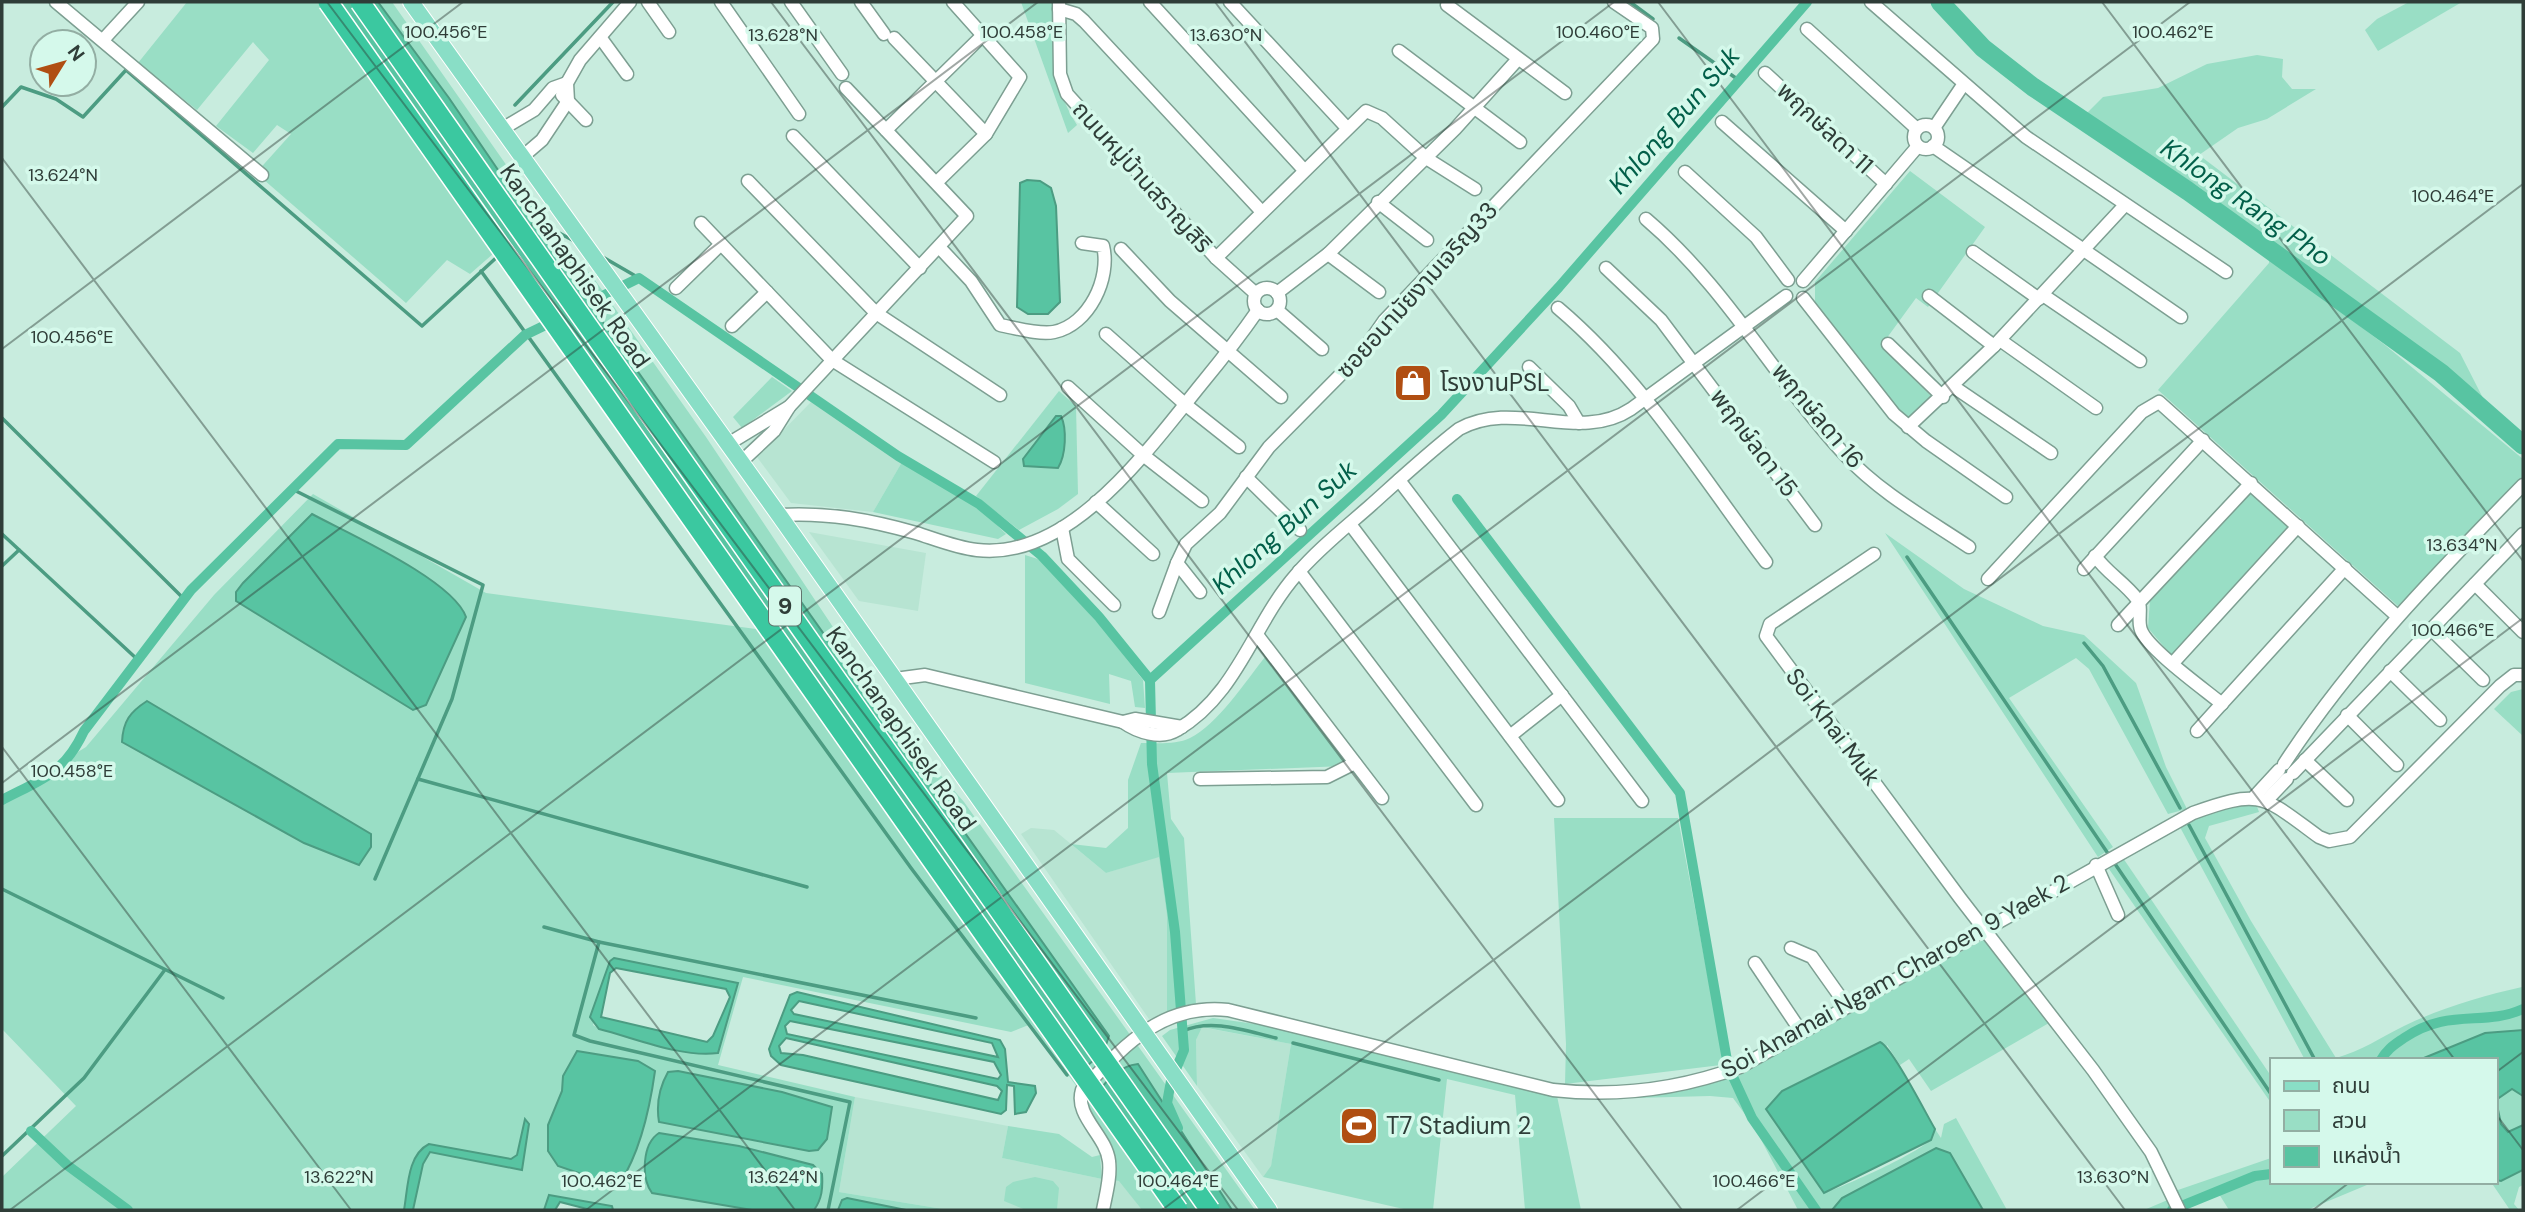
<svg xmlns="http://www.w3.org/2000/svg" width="2525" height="1212" font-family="'DM Sans','Noto Sans Thai',sans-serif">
<rect width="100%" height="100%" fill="#c8ecde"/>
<g fill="#b7e4d2">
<polygon points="811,402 902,462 873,512 791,503 757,457"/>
<polygon points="809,532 926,553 918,611 859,601"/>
<polygon points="1031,828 1054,830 1106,873 1159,856 1167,916 1167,1014 1149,1019 1021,834"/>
<polygon points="1201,1027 1291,1044 1271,1167 1263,1177 1197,1086 1196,1040"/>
<polygon points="855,1097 1008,1126 1002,1158 1102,1179 1096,1210 949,1210 839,1192"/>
<polygon points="1114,1180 1119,1180 1142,1210 1111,1210"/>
</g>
<g fill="#99dec5" fill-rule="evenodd">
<path d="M187,2H392L540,213L595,280L706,437L837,633L937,771L964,802L1255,1210H1142L1119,1181L1114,1180L1117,1164L1088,1115L1085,1098L1031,1024L1011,1032L743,977L718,1065L855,1097L839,1192L949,1210H906L847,1198L842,1201L838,1210H613L612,1206L550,1195L544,1210H413L423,1164L430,1152L522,1170L529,1124L525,1120L517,1155L511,1159L429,1144L413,1162L404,1210H2V1177L76,1106L2,1029V798L86,747L214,595L313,494L486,593L756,629L494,253L470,274L447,260L406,303L256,173L291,134L277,125L253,153L216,126L269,60L253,42L197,110L138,63ZM312,514L466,617L426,705L413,710L236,601V592L243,583ZM334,812L370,834L371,848ZM613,959L737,983L707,1054L599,1029L593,1025ZM655,1071C650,1107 641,1152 620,1182L608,1183L558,1166L548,1125L562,1091Z"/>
<path d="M1021,2H1054C1054,52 1049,80 1077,125L1068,133Z"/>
<polygon points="2409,2 2462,2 2378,51 2365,30 2377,19"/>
<polygon points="2257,55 2283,59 2282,77 2292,89 2316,89 2267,119 2238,128 2199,155 2460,353 2485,402 2199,187 2086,114 2103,97 2158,88 2207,64"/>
<polygon points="1910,171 1985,227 1928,307 1916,298 1881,346 1935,400 1908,419 1903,417 1815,304 1815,282"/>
<polygon points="2269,257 2385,345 2523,459 2523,479 2398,606 2158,390 2269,263"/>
<polygon points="772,377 792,391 742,428 733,417"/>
<polygon points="1059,391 1076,406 1078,494 1058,509 1019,530 976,496"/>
<polygon points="902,462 977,506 1006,534 998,539 873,512"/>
<polygon points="2250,490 2291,527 2171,655 2148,628 2150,600"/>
<polygon points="1885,533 1964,589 2043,626 2084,635 2136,683 2166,767 2187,809 2168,814 2089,669 2076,658 2009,698 2113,847 2098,857"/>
<polygon points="1025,555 1041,560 1104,630 1143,680 1145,708 1135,707 1131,681 1109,674 1110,704 1025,683"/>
<path d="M1265,657L1346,761L1344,766L1167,773L1171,819L1184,838L1196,1004L1167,1014V916L1159,857L1106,873L1071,844L1106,848L1128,828V780L1141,743C1156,743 1176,745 1190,738C1217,725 1246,681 1265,657Z"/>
<polygon points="2523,689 2523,736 2494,709 2511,692"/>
<path d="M2235,803L2256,804L2259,812L2209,826L2205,838L2251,921L2336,1058C2361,1051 2380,1038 2404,1026C2441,1008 2482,996 2522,987L2523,1030L2485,1033L2419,1060H2305L2181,829V824Z"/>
<polygon points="1554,818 1678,818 1722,1052 1721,1065 1565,1084 1566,1044"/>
<polygon points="2123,858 2271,1076 2271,1103 2109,869"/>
<path d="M1985,939L1991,943L2049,1023L1931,1091L1909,1059L1900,1065L1887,1045L1822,1188L1824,1193C1843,1187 1921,1152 1931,1139C1933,1136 1934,1132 1935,1129L1941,1138L1944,1124L1956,1118L2007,1210H1983L1950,1154L1936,1148L1842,1198L1832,1210H1798L1755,1128L1733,1098L1710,1096L1635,1098V1094L1717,1081Z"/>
<polygon points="1213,1018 1262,1025 1557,1096 1581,1210 1525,1210 1515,1095 1447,1079 1433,1210 1408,1210 1263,1177 1271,1166 1291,1044 1202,1027 1196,1040 1197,1086 1162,1036 1170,1030"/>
<polygon points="2512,1089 2523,1096 2523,1125 2508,1132 2501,1124 2496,1100"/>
<polygon points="1008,1126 1059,1134 1092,1157 1100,1155 1102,1179 1002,1158"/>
<polygon points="2271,1158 2271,1182 2374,1182 2307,1210 2229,1210 2219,1194 2183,1210 2144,1210 2170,1199 2178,1190"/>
<polygon points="2523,1170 2523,1185 2519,1187 2514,1204 2519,1210 2510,1210 2491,1182 2502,1181"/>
<polygon points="1035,1177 1053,1181 1059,1188 1057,1209 1026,1210 1004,1201 1006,1187 1013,1182"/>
</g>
<g fill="#58c4a2" stroke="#4c9c82" stroke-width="2" fill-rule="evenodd">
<polygon points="323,2 378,2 449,98 580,290 1109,1036 1104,1051 1078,1074"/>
<polygon points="1027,180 1040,181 1051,188 1056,206 1060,302 1048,314 1028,314 1017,307 1020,183"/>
<path d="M1056,416H1061C1067,429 1066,455 1058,468L1024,466L1023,459Z"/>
<path d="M312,514C349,534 453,580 466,617L426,705L413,710L236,601V592L243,583Z"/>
<path d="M147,701L371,834V847L359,865L304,843L122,742C123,721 130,712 147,701Z"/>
<path d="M614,958L738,983L718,1053C681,1058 635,1038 599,1029L590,1017L610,961ZM616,968L726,989L730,997L713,1036L707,1042L601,1017L610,973Z"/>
<path d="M797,992L1000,1040L1005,1049L1008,1082L1035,1086L1036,1093L1026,1112L1015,1114L1014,1086L1007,1085L1006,1110L1001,1114L781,1065L771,1056L769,1049L790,995ZM799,1001L992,1043L998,1057L794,1014L791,1010ZM790,1021L994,1062L1001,1075L998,1079L787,1034L785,1026ZM786,1038L997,1086L1002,1091L998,1100L803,1055L781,1053L779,1046Z"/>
<polygon points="2523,1030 2523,1096 2512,1089 2496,1100 2501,1124 2508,1132 2523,1125 2523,1170 2501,1181 2495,1180 2495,1060 2419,1060 2485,1033"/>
<path d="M1880,1042C1892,1047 1925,1112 1935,1129L1931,1140L1824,1193L1766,1109L1782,1091Z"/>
<path d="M577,1051L638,1061L655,1071C650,1107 640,1152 620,1183H608L558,1166L548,1151V1125L562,1091L563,1076Z"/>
<path d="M1138,1064L1232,1210H1170L1092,1099C1105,1083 1117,1066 1138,1064Z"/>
<path d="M678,1071L782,1092L832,1107L827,1139L818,1150L809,1151L659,1122C656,1104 659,1088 668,1072Z"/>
<path d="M525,1119L529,1124L522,1170L430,1152L423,1164L413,1210H404C408,1188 407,1155 429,1144L511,1159L517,1155Z"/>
<path d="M659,1133L739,1146L813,1165L822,1174C823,1188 822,1199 814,1210H752L652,1193C641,1178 642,1144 659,1133Z"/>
<polygon points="1936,1148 1950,1153 1983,1210 1832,1210 1842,1198"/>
<polygon points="549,1195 612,1206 613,1210 591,1210 560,1202 555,1210 544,1210"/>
<polygon points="847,1198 906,1210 838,1210 842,1200"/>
</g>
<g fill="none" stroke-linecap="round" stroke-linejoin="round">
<g stroke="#4c9c82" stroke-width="3.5">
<polyline points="1630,2 1653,19"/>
<polyline points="1679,38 1740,81"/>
<polyline points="515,105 613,2"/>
<polyline points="2,107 21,87 56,99 83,117 126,70 422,326 497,257"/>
<polyline points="532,225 537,221 576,242"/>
<polyline points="601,256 639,278"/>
<polyline points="481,271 911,868 1067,1075"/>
<polyline points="2,418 184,599"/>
<polyline points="292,489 483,585 452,699 375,879"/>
<polyline points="2,534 138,660"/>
<polyline points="1907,557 2271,1094"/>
<polyline points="2,566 19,550"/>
<polyline points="2084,643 2103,666 2180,808"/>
<polyline points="418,779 807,887"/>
<polyline points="2189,825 2315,1060"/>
<polyline points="2,889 223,998"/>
<polyline points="544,927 599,942 976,1018"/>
<polyline points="599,942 574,1035 590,1041 850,1102 828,1210"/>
<path d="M1183,1031C1212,1018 1246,1031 1276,1038"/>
<polyline points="1293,1043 1439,1080"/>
<polyline points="2,1156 84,1078 164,971"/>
</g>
<g stroke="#58c4a2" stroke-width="10">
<polyline points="576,309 639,278 898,456 979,504 1042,556 1099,617 1150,680"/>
<polyline points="1457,499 1680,793 1728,1066 1752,1118 1816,1210"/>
<path d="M2,800C42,779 64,774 84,731L191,590L338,444L406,445L525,335L556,320"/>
<path d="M2381,1060C2387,1049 2394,1045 2404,1038C2450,1007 2483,1027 2523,1009"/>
<polyline points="1178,1128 1167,1103 1171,1081 1184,1050 1175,932 1152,764 1150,680 1441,415 1559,287 1807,2"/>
<polyline points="31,1131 67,1165 128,1210"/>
<polyline points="2172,1210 2255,1176 2271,1174"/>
</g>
<polyline stroke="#58c4a2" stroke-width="19" points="1940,2 1983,48 2033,87 2188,191 2441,373 2523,445"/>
<defs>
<g id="minor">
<polyline points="56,2 262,175"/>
<polyline points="648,2 669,32"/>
<polyline points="721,2 799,114"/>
<polyline points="791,2 842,74"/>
<polyline points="861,2 884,34"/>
<polyline points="953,2 1020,77 986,134"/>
<polyline points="1059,2 1060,74 1067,94 1216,258 1255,293"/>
<polyline points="1150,2 1304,170"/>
<polyline points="1230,2 1347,128"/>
<polyline points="1871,2 2026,137 2226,272"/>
<polyline points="1447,5 1565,93"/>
<polyline points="1059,9 1076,14 1084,21 1262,212"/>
<polyline points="1807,29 1917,129"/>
<polyline points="600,37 627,74"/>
<polyline points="894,38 986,134 937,182"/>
<polyline points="103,40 138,2"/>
<polyline points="1399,51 1520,142"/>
<polyline points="1765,73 1886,184"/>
<polyline points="562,95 586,120"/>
<polyline points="1722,122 1846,231"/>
<circle cx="1926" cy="137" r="12"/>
<polyline points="1934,128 1963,85"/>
<polyline points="502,129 534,110 553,88 567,83"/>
<polyline points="886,130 983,35"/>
<polyline points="793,136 920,268"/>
<polyline points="1933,146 2181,317"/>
<polyline points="521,158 542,140 568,101 567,83 580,60 630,2"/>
<polyline points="1685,172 1756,237 1788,280"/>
<polyline points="748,181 876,313 1000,395"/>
<polyline points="1378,202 1427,240"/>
<path d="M1646,219C1727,288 1774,378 1845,455C1879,492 1927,519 1969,547"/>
<polyline points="701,223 832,360 994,462"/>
<path d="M940,248L971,281L1000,325C1016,328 1039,335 1054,332C1089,325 1111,278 1103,246L1082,243"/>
<polyline points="1121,249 1170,301 1281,397"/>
<polyline points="1973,252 2039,299"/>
<polyline points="1328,254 1379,292"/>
<polyline points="1216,258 1366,111 1382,118 1426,158 1475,189"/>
<polyline points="1606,268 1661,320 1815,525"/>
<polyline points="1803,281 1918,146"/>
<circle cx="1267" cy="301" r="13"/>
<polyline points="676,288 721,244"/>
<polyline points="1277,293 1328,254 1455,129 1518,59"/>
<polyline points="2043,295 2140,361"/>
<polyline points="1929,296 1994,346"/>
<polyline points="1803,298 1894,414 1926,441 2006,497"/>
<path d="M1558,308C1642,379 1700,474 1766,562"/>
<polyline points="1277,310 1322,349"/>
<polyline points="732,326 767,292"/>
<polyline points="1106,334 1186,405 1239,447"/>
<polyline points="2000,340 2096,408"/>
<polyline points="1888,344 1943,397"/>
<polyline points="1529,367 1569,406 1579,423"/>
<polyline points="1068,387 1143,455 1202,501"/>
<polyline points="1954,387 2051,453"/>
<polyline points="1908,427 1994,346 2125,205"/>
<polyline points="728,444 789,407"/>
<polyline points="741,462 774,431 789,407 967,216 846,88"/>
<polyline points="1246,477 1300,530"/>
<polyline points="1399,480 1642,801"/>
<polyline points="1096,502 1153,554"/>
<path d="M779,515C827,512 870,520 916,533C935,539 957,548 977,550C1071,561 1150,447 1203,382C1222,359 1240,336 1258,310"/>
<polyline points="1350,524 1558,800"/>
<polyline points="1062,528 1068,559 1114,605"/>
<polyline points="1874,554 1770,624 1766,636 1960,898 2093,1070 2151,1152 2179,1210"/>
<path d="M2095,556C2107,573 2124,582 2137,599C2143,608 2137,619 2141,630C2148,649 2204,689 2222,704"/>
<polyline points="2084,569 2203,440"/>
<polyline points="1299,571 1476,805"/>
<polyline points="1988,579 2142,412 2159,402 2397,616"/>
<polyline points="2475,584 2523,632"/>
<polyline points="1200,592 1177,563 1186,544 1220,513 1269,447 1361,354 1384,321 1653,39 1652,28 1614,2"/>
<polyline points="1159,612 1177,563"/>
<polyline points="2118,625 2251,483"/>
<polyline points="2431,629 2483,680"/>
<polyline points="1258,636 1382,798"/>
<polyline points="2173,663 2298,526"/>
<polyline points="2390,671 2440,720"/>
<path d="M895,679L925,675L1123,722C1137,732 1161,740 1177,730C1238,694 1253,624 1296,575C1318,549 1345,528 1370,506C1399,480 1428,453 1459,429C1515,398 1578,444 1631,409L1786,296"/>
<polyline points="2347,715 2397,765"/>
<polyline points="1123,722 1135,719 1182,727"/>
<polyline points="2197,731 2345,568"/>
<polyline points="1510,736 1562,695"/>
<polyline points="2305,760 2347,800"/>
<path d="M2284,764C2352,660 2437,573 2523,485"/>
<polyline points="2293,773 2523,534"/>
<polyline points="1200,779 1327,777 1355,763"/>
<polyline points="2255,796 2279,770"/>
<polyline points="2267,800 2287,779"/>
<polyline points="2096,865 2118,915"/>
<polyline points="1791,948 1812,957 1846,1005"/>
<polyline points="1755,963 1800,1030"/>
<path d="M1103,1210C1106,1194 1111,1177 1109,1161C1106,1135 1074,1116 1082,1090C1123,1047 1161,1003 1228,1010L1553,1090C1616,1097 1680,1089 1740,1067L2193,813C2262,788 2263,796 2319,837L2329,841L2350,837L2500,686L2514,675H2523"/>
</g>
<polyline id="major" points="411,2 779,515 1269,1210"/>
</defs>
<use href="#minor" stroke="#7d9f92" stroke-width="15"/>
<use href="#major" stroke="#fff" stroke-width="18"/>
<use href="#minor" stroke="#fff" stroke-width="12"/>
<use href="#major" stroke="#89dec6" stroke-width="16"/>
<defs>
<g id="highway-bridge">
<polyline points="328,2 1178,1210"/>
<polyline points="360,2 1210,1210"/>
</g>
</defs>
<use href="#highway-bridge" stroke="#fff" stroke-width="22" stroke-linecap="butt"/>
<use href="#highway-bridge" stroke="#3bc8a0" stroke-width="19"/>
</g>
<path fill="none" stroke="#2f3d38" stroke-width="2" stroke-opacity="0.45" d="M327,2L1238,1210M771,2L1682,1210M1215,2L2125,1210M1658,2L2455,1060M2102,2L2523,561M2,158L795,1210M2,349L463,2M2,747L351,1210M2,783L1038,2M2495,1073L2523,1052M2495,1113L2523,1150M10,1210L1614,2M586,1210L2190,2M1162,1210L2523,184M1737,1210L2523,618M2313,1210L2350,1182"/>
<defs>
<symbol id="shop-square" viewBox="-11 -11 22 22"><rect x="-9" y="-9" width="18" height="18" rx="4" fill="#b04e12" stroke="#d5f9eb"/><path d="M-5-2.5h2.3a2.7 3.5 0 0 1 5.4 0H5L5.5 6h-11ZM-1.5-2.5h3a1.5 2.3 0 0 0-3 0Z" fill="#fff"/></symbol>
<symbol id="stadium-square" viewBox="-11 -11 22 22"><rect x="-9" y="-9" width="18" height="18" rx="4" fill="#b04e12" stroke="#d5f9eb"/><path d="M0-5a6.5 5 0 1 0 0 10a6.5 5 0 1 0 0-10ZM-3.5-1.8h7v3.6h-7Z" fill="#fff"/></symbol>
</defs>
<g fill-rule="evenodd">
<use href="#shop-square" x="1391" y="361" width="44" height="44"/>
<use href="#stadium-square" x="1337" y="1104" width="44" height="44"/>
</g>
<g text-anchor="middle" stroke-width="7" stroke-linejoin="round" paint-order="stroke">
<rect fill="#d5f9eb" stroke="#61756e" stroke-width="2" x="769" y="586.5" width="32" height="39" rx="5"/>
<g font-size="23" font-weight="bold" fill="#2f3d38">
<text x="785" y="614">9</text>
</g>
<g font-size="24" fill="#2f3d38" stroke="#d5f9eb">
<text transform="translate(1825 128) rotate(43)" y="8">พฤกษ์ลดา 11</text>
<text transform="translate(1142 177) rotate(48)" y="8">ถนนหมู่บ้านสราญสิริ</text>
<text transform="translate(575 266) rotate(55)" y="8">Kanchanaphisek Road</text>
<text transform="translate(1417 290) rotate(-48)" y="8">ซอยอนามัยงามเจริญ33</text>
<text transform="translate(1818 416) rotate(50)" y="8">พฤกษ์ลดา 16</text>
<text transform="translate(1754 443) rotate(53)" y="8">พฤกษ์ลดา 15</text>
<text transform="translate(1833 727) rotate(53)" y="8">Soi Khai Muk</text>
<text transform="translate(901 729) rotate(55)" y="8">Kanchanaphisek Road</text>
<text transform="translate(1895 976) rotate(-29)" y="8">Soi Anamai Ngam Charoen 9 Yaek 2</text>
</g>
<g font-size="24" fill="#2f3d38" stroke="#d5f9eb" text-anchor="start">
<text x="1440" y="391">โรงงานPSL</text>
<text x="1386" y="1134">T7 Stadium 2</text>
</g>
<g font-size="26" font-style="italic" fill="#025f49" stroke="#d5f9eb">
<text transform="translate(1674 120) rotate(-49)" y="9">Khlong Bun Suk</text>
<text transform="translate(2246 202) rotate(35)" y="9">Khlong Rang Pho</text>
<text transform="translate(1284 527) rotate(-42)" y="9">Khlong Bun Suk</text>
</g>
</g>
<g font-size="18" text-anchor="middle" fill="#2f3d38" stroke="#d5f9eb" stroke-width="7" stroke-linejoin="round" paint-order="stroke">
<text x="446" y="38">100.456°E</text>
<text x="1022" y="38">100.458°E</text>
<text x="1598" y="38">100.460°E</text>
<text x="2173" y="38">100.462°E</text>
<text x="783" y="41">13.628°N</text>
<text x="1226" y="41">13.630°N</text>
<text x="63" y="181">13.624°N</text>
<text x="2453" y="202">100.464°E</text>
<text x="72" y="343">100.456°E</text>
<text x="2462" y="551">13.634°N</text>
<text x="2453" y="636">100.466°E</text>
<text x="72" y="777">100.458°E</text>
<text x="339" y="1183">13.622°N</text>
<text x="783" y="1183">13.624°N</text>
<text x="2113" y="1183">13.630°N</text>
<text x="602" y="1187">100.462°E</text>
<text x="1178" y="1187">100.464°E</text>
<text x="1754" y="1187">100.466°E</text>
</g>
<rect width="2525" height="1212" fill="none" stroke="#2f3d38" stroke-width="7"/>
<rect x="2270" y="1058" width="228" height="126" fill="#d5f9eb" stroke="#93aea3" stroke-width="2"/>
<rect x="2284" y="1081" width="35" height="10" fill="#89dec6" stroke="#93aea3" stroke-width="2"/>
<text x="2332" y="1093" font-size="21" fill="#2f3d38">ถนน</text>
<rect x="2284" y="1110" width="35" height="21" fill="#99dec5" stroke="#93aea3" stroke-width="2"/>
<text x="2332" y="1128" font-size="21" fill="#2f3d38">สวน</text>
<rect x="2284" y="1146" width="35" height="21" fill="#58c4a2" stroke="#93aea3" stroke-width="2"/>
<text x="2332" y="1163" font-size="21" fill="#2f3d38">แหล่งน้ำ</text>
<g transform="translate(63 63) rotate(53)"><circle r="33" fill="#d5f9eb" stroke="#93aea3" stroke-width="2"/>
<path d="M0-5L12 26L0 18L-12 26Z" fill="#b04e12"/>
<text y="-10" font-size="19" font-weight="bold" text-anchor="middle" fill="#2f3d38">N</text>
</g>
</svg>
